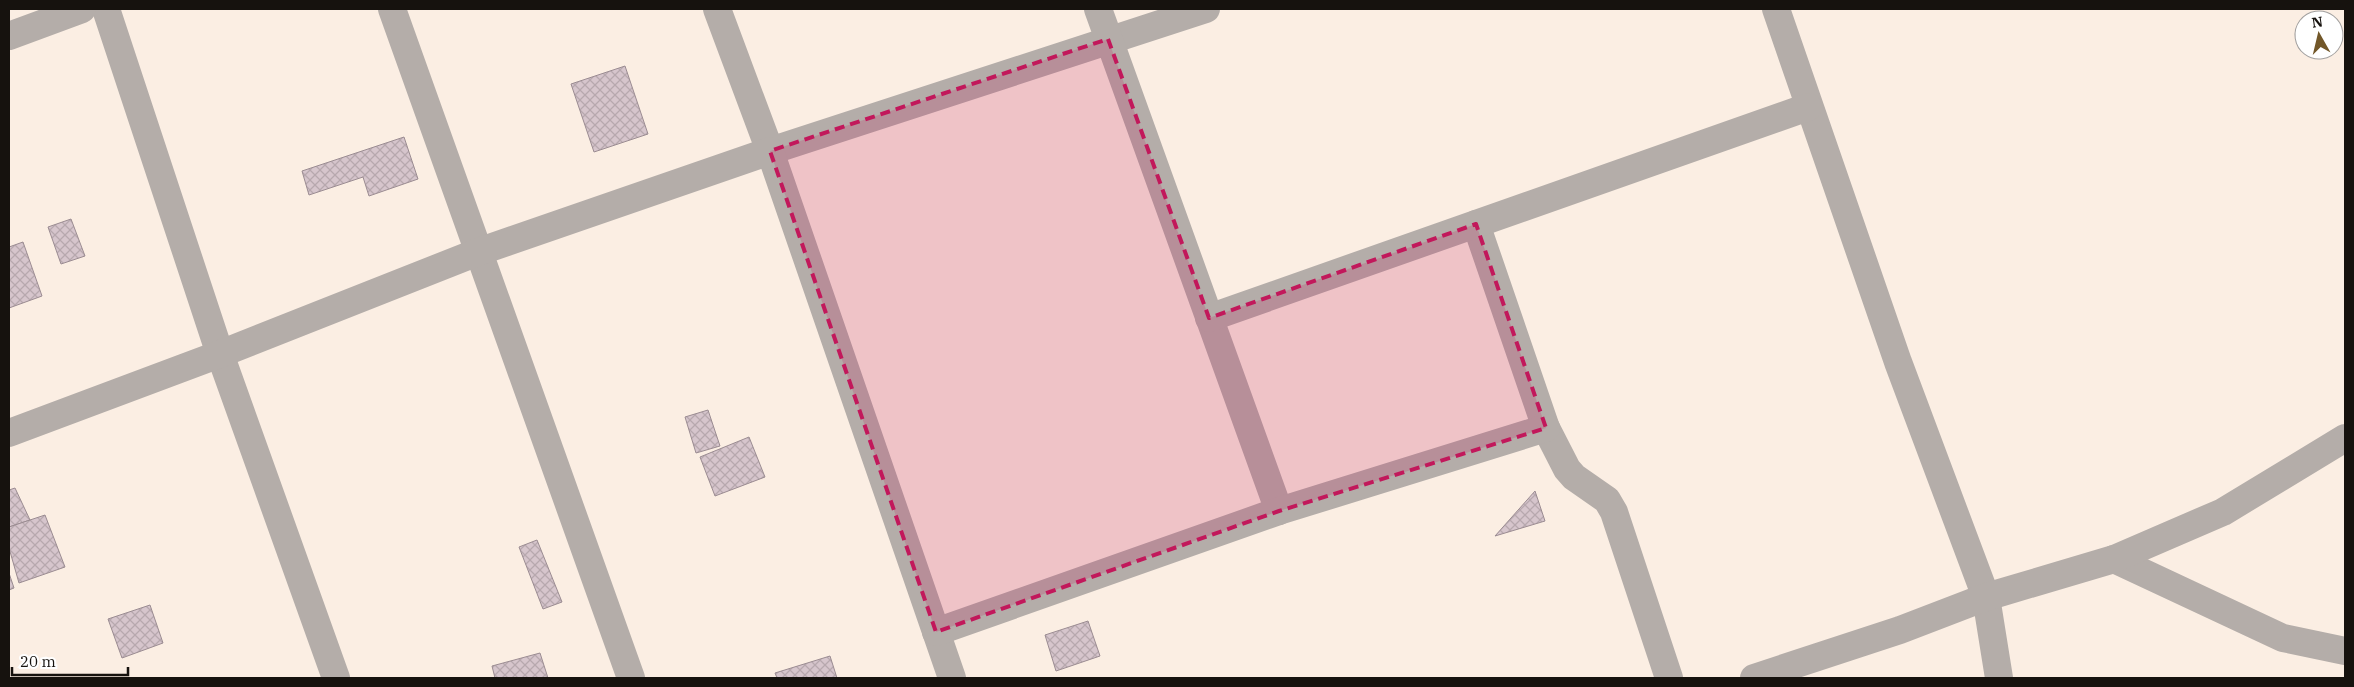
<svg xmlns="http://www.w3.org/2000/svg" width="2354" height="687" font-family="'IBM Plex Serif',serif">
<defs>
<pattern id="building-cross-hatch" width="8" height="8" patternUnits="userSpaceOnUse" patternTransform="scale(1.25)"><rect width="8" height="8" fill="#d6c5cc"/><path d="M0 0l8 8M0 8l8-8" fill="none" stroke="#b7a8ae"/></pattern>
</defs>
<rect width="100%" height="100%" fill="#fbeee3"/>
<g fill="url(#building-cross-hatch)" stroke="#9b8c92">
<polygon points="625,66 648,134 594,152 571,84"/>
<polygon points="404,137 418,179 369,196 363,177 309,195 302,171"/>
<polygon points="71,219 85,256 61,264 48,227"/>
<polygon points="23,242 42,296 9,308 9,247"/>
<polygon points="708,410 720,446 696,453 685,417"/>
<polygon points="749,437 765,477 715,496 700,457"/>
<polygon points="15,488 30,520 9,527 9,490"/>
<polygon points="1535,491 1545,521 1495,536"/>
<polygon points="45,515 65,567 19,583 9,548 9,527"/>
<polygon points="537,540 562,602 543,609 519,547"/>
<polygon points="9,573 14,588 9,590"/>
<polygon points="150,605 163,643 122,658 108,619"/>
<polygon points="1088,621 1100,656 1056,671 1045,635"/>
<polygon points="540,653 548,678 495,678 492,666"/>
<polygon points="830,656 837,678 777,678 775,673"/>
</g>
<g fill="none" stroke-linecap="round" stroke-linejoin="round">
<g stroke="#b4ada9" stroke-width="28">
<polyline points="106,9 220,354 336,678"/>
<polyline points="392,9 631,678"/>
<polyline points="717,9 770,151 1206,9"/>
<polyline points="1098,9 1279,511"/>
<polyline points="1776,9 1898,362 1986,597 1999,678"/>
<polyline points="9,36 82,9"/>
<polyline points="1476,224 1546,428 1567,469 1574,477 1607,500 1614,512 1669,678"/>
<polyline points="1209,318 1808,107"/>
<polyline points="9,433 220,354 478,252 770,151 952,678"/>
<polyline points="2114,559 2283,638 2345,651"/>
<polyline points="936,632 1279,511 1546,428"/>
<polyline points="1754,678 1900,630 1986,597 2114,559 2223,512 2345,438"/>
</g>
</g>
<path fill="#c2185b" fill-opacity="0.2" stroke="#c2185b" stroke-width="4" stroke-dasharray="10 6" stroke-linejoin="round" d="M1108,39L1209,318L1476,224L1546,428L1279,511L936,632L770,151Z"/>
<rect width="2354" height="687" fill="none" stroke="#16120e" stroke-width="20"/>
<g transform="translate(2319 35) rotate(352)"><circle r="24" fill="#ffffff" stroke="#a2a09f"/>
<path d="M0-4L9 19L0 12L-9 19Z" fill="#725729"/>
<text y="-8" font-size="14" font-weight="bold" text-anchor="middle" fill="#16120e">N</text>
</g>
<path d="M12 667v8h116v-8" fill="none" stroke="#16120e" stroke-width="2.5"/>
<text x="20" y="667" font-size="15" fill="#16120e" stroke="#ffffff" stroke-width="4" paint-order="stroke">20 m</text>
</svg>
